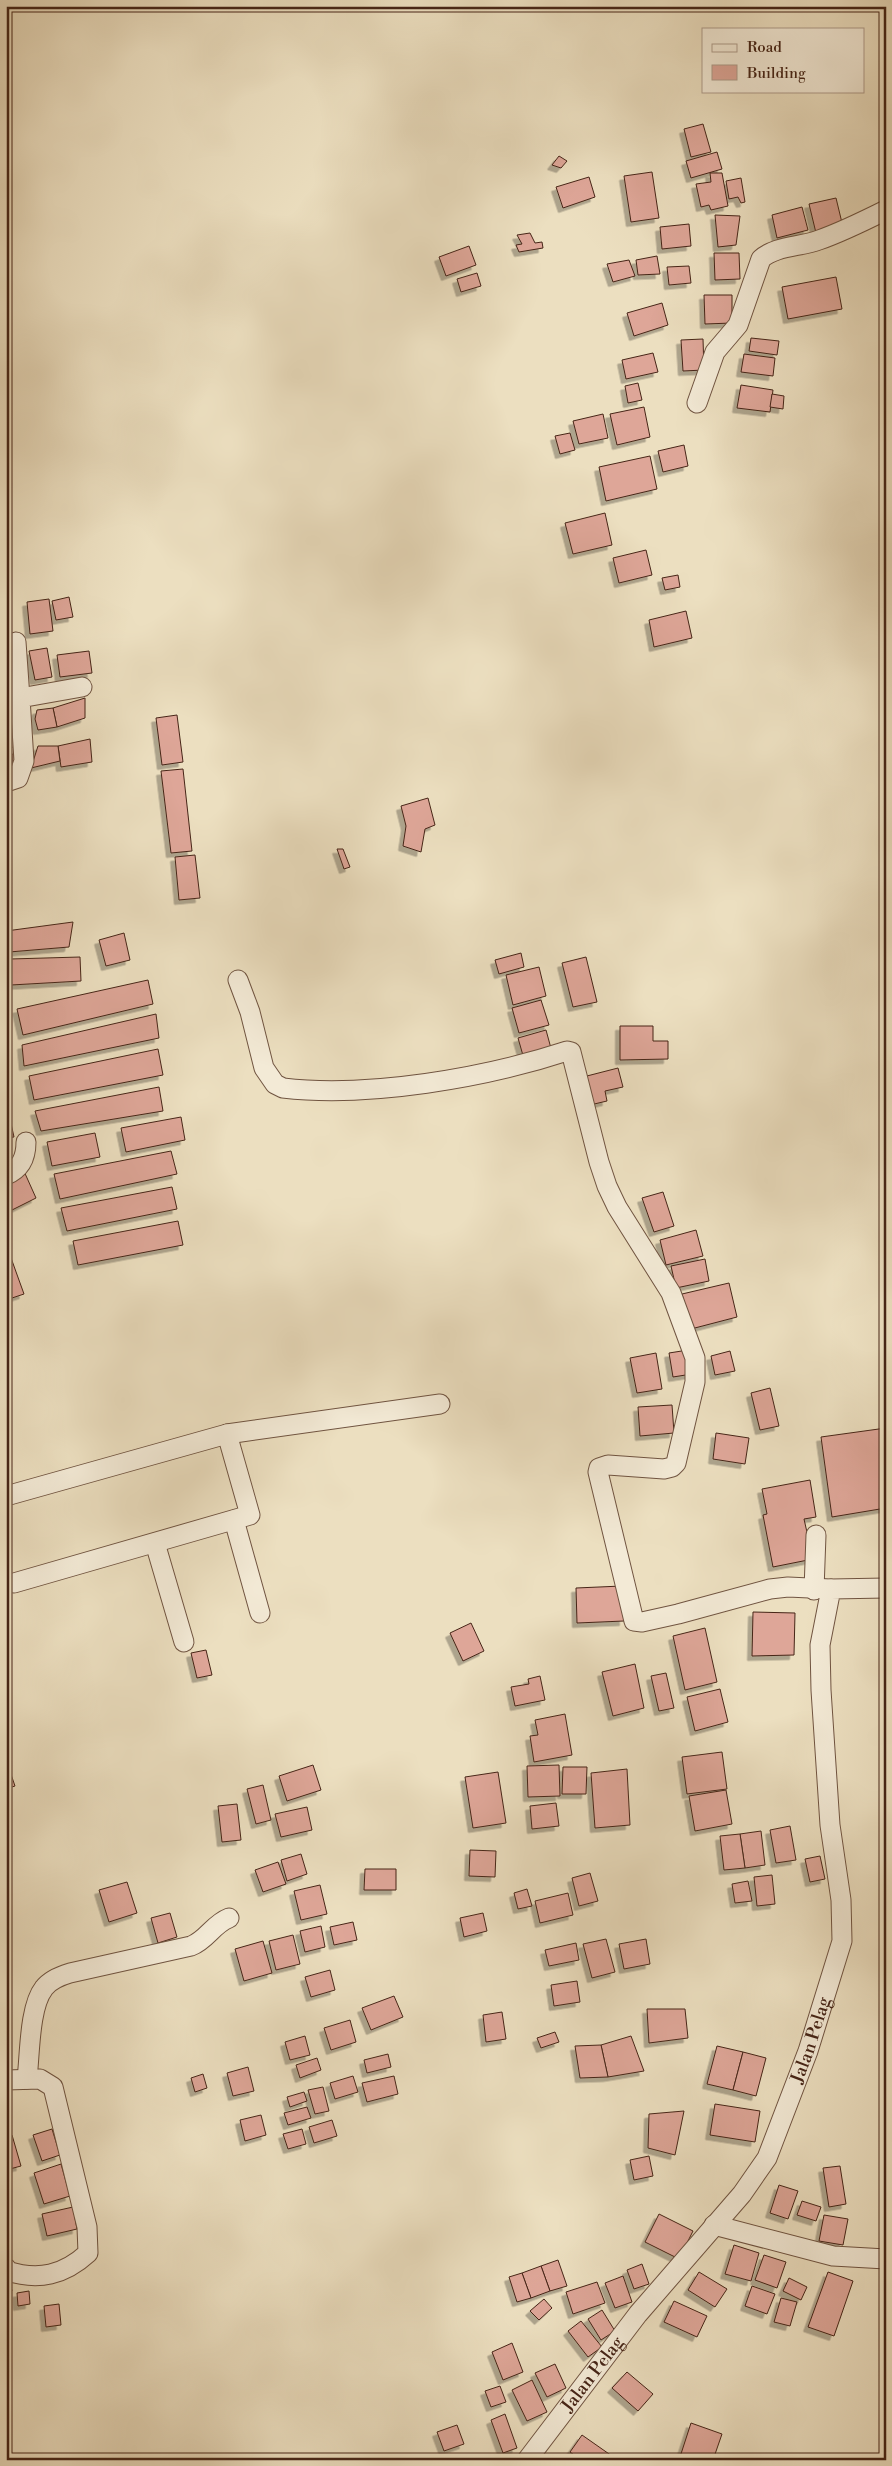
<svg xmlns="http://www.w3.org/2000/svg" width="892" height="2466" font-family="'Libre Bodoni',serif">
<defs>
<filter id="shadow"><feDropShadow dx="-4.5" dy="4.5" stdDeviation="0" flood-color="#0004"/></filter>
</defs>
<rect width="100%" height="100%" fill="#ecdfc0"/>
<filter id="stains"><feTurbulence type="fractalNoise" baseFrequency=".004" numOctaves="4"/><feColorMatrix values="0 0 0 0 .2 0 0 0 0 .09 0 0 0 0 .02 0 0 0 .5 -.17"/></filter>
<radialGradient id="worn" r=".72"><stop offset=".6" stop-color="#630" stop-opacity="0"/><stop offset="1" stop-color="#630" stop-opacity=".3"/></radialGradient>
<g fill="#dea698" stroke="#462517" filter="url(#shadow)">
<polygon points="703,124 711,152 691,157 684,129"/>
<polygon points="717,152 722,169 691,178 686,161"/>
<polygon points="559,156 567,161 561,168 552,165"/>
<polygon points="652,172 659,218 631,222 624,176"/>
<polygon points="710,173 722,173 728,206 711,210 709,205 701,207 696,184 711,182"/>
<polygon points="589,177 595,197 563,208 556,187"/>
<polygon points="741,178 745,202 741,203 738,197 729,199 726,181"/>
<polygon points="836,198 843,227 816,233 809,204"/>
<polygon points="802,207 808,230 777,238 772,215"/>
<polygon points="715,215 740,216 736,245 718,247"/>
<polygon points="689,224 691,246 662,249 660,227"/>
<polygon points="530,233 535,243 542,242 543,248 519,252 516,245 522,244 517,235"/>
<polygon points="469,246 476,265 446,276 439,257"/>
<polygon points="714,253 739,253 740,279 715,280"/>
<polygon points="657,256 660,274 638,275 636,260"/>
<polygon points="629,260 635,276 613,282 607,264"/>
<polygon points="689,266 691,283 669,285 667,267"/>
<polygon points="477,273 481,286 461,292 457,279"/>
<polygon points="836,277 842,309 788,319 782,287"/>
<polygon points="704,295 732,295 732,323 705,324"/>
<polygon points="662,303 668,325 634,336 627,313"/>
<polygon points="751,338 779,341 777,355 749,351"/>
<polygon points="703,339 704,370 683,371 681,340"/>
<polygon points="653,353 658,372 626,379 622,360"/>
<polygon points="744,354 775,358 773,376 741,372"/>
<polygon points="638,383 642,400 628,403 625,386"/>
<polygon points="741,385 773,390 770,412 737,408"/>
<polygon points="772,394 784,396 783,409 770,407"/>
<polygon points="644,407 650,437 617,445 610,414"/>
<polygon points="603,414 608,438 579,444 573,421"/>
<polygon points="570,433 575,450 560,454 555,436"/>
<polygon points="684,445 688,466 663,472 658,451"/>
<polygon points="650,456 657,489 606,501 599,467"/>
<polygon points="605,513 612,545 573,554 565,523"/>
<polygon points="646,550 652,575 619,583 613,558"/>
<polygon points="678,575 680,587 665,590 662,578"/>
<polygon points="69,597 73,617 56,620 52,601"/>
<polygon points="49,599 53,631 30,634 27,602"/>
<polygon points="686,611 692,638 654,647 649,620"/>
<polygon points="47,648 52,677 35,680 29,651"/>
<polygon points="89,651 92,673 60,677 57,655"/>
<polygon points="85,698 85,718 57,727 53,708"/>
<polygon points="53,708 57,727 38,730 35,719 37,710"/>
<polygon points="177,715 183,762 162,765 156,718"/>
<polygon points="6,722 12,748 6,749"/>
<polygon points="90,739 92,762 61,767 58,746"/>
<polygon points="38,746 58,746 60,761 31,768"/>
<polygon points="13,754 12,777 6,778 6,756"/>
<polygon points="183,769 192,851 171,853 161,771"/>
<polygon points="428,798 435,825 425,829 421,852 403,846 406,826 401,806"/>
<polygon points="337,849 343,849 350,867 344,869"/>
<polygon points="195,855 200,898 179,900 175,857"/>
<polygon points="73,922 69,947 9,952 6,931"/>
<polygon points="124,933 130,960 106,966 99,940"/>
<polygon points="521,953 524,967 499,974 495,960"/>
<polygon points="80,957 81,981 11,985 10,959"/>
<polygon points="586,957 597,1002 573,1007 562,963"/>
<polygon points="539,967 546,996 513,1005 506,975"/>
<polygon points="148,980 153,1004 23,1035 17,1009"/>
<polygon points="541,1000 549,1025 519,1033 512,1008"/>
<polygon points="156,1014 159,1038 24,1066 22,1045"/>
<polygon points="620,1026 653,1026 653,1041 668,1041 668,1059 620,1060"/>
<polygon points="546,1030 552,1052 524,1059 518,1038"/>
<polygon points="158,1049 163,1075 34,1100 29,1076"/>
<polygon points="618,1068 623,1087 605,1091 607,1101 590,1105 583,1077"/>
<polygon points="159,1087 163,1111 41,1131 35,1111"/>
<polygon points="181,1117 185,1140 126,1152 121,1128"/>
<polygon points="10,1119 14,1137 6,1138 6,1120"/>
<polygon points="95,1133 100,1157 52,1166 47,1142"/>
<polygon points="171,1151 177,1174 60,1199 54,1174"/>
<polygon points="23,1169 36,1198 6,1213 6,1176"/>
<polygon points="172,1187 177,1209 67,1231 61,1208"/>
<polygon points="663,1192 674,1226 654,1232 642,1198"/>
<polygon points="178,1221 183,1245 78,1265 73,1241"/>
<polygon points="696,1230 703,1256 666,1265 660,1240"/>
<polygon points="6,1244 24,1294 6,1300"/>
<polygon points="705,1259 709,1281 676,1288 671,1266"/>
<polygon points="729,1283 737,1317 691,1329 682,1294"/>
<polygon points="688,1350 692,1374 673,1377 669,1353"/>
<polygon points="730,1351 735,1371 715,1375 711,1356"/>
<polygon points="656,1353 662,1389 637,1393 630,1358"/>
<polygon points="770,1388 779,1426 760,1430 751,1393"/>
<polygon points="672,1405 674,1433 640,1436 638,1407"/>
<polygon points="886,1428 886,1508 832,1517 821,1437"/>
<polygon points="716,1433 749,1438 745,1464 713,1459"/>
<polygon points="810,1480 816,1517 804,1519 813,1559 773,1567 763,1515 767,1514 762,1489"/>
<polygon points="622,1586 624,1621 577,1623 576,1588"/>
<polygon points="753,1612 795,1613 794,1655 752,1656"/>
<polygon points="471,1623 484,1651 463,1661 450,1633"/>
<polygon points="705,1628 717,1682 685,1690 673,1636"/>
<polygon points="206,1650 212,1675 197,1678 191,1653"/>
<polygon points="635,1664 644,1708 613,1716 602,1672"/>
<polygon points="666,1673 674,1708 659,1711 651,1676"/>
<polygon points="540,1676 545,1700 515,1706 511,1687 529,1684 528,1679"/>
<polygon points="720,1689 728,1722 695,1731 687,1697"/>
<polygon points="565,1714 572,1755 534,1762 530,1736 538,1735 535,1720"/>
<polygon points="722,1752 727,1789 687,1794 682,1757"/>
<polygon points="6,1760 15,1786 6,1789"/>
<polygon points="313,1765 321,1790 287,1801 279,1776"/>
<polygon points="559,1765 560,1796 528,1797 527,1766"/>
<polygon points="563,1767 587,1767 586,1794 562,1794"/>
<polygon points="627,1769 630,1825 595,1828 591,1773"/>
<polygon points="498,1772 506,1823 473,1828 465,1777"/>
<polygon points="263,1785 271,1820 256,1824 247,1789"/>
<polygon points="726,1790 732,1824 695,1831 689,1796"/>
<polygon points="556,1803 559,1826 532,1829 530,1806"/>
<polygon points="237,1804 241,1840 222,1842 218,1806"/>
<polygon points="307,1807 312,1830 281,1837 275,1814"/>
<polygon points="790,1826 796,1860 776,1863 770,1830"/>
<polygon points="761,1831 765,1865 745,1868 740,1834"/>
<polygon points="740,1834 745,1868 724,1870 720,1836"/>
<polygon points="470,1850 496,1851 495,1877 469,1876"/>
<polygon points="301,1854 307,1874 287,1881 281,1860"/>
<polygon points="820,1856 825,1879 810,1882 805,1859"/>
<polygon points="278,1862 286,1884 263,1892 255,1870"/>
<polygon points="365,1869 396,1869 396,1890 364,1890"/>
<polygon points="590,1873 598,1901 579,1906 572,1878"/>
<polygon points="772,1875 775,1904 757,1906 754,1877"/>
<polygon points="748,1881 752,1901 735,1903 732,1884"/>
<polygon points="127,1882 137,1913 109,1922 99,1890"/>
<polygon points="320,1885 327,1914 301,1920 294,1891"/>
<polygon points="527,1889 532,1906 518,1909 514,1893"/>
<polygon points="568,1893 573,1915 540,1923 535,1901"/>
<polygon points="170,1913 177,1937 158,1943 151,1918"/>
<polygon points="483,1913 487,1931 464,1937 460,1918"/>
<polygon points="353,1922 357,1940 334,1945 330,1927"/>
<polygon points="321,1926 325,1947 305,1952 300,1931"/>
<polygon points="293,1935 300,1964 276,1970 269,1941"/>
<polygon points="606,1939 615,1972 592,1978 583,1944"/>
<polygon points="646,1939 650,1964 624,1969 619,1944"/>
<polygon points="263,1941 272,1973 244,1981 235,1949"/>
<polygon points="576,1943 579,1960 549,1966 545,1950"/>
<polygon points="330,1970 335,1990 311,1997 305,1977"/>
<polygon points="577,1981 580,2002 554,2006 551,1985"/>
<polygon points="394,1996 403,2017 371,2030 362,2008"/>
<polygon points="647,2009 685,2009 688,2038 649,2043"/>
<polygon points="502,2012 506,2039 486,2042 483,2015"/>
<polygon points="350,2020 356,2042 331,2050 324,2028"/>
<polygon points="555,2032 559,2042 541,2048 537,2038"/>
<polygon points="305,2036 310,2055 290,2060 285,2042"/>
<polygon points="631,2036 644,2071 608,2077 601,2045"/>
<polygon points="601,2045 608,2077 580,2078 575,2046"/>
<polygon points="717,2046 743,2052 733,2090 707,2084"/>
<polygon points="743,2052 766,2058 756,2096 733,2090"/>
<polygon points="388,2054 391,2067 367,2073 364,2060"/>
<polygon points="317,2058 321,2070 300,2078 296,2065"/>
<polygon points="248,2067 254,2091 233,2096 227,2073"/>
<polygon points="203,2074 207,2088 195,2092 191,2078"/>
<polygon points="353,2076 358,2092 335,2099 330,2083"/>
<polygon points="394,2076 398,2094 367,2102 362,2083"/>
<polygon points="323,2087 329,2111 315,2114 308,2090"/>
<polygon points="304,2092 307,2101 290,2107 287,2097"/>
<polygon points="715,2104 760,2111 755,2142 710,2135"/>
<polygon points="307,2107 311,2118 288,2125 284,2113"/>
<polygon points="684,2111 675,2155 648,2148 649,2114"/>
<polygon points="261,2115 266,2135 245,2141 240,2120"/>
<polygon points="332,2120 337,2136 314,2143 309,2127"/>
<polygon points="52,2129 60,2155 42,2161 33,2135"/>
<polygon points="302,2129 306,2144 288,2149 283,2134"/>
<polygon points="12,2135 21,2166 6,2170 6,2137"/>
<polygon points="649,2156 653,2176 634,2180 630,2160"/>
<polygon points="61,2164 70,2196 44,2204 34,2173"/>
<polygon points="840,2166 846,2204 829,2207 823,2168"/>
<polygon points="779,2185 798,2191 788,2219 770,2213"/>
<polygon points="802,2201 821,2207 816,2221 797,2215"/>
<polygon points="73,2207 77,2229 47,2236 42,2214"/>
<polygon points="659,2214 693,2231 679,2259 645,2242"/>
<polygon points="824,2215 848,2219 843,2245 819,2241"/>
<polygon points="734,2245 759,2253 751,2281 725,2274"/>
<polygon points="764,2255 786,2262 777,2288 755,2280"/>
<polygon points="558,2260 567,2286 550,2291 541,2266"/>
<polygon points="642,2264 649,2284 634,2289 627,2270"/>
<polygon points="541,2266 550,2291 531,2298 522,2273"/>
<polygon points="699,2272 727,2289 715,2307 688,2290"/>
<polygon points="828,2272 853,2281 834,2336 808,2327"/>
<polygon points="522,2273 531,2298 517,2302 509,2277"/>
<polygon points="6,2276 9,2276 12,2291 6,2292"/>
<polygon points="623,2276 632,2302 615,2308 605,2283"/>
<polygon points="789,2278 807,2287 801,2300 783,2291"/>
<polygon points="597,2282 605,2303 573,2314 566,2292"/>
<polygon points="752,2286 775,2294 767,2314 745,2306"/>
<polygon points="29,2291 30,2304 18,2306 17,2293"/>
<polygon points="781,2298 797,2302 790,2326 774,2322"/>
<polygon points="544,2299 552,2308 539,2320 530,2311"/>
<polygon points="674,2301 707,2316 697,2337 664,2322"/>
<polygon points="59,2304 61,2325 46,2327 44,2306"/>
<polygon points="602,2310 615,2331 601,2340 588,2319"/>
<polygon points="581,2321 602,2347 588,2357 568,2331"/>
<polygon points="512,2343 523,2372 503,2380 492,2352"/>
<polygon points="555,2364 566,2388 547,2397 535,2373"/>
<polygon points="627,2372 653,2394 638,2411 612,2388"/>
<polygon points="532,2380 547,2412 527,2421 512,2390"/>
<polygon points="500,2386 506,2402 491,2407 485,2391"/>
<polygon points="505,2414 517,2448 503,2453 491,2420"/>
<polygon points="691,2423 722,2434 713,2460 679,2460"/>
<polygon points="457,2425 464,2444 444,2451 437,2432"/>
<polygon points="582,2435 612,2456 610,2460 581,2460 570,2452"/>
</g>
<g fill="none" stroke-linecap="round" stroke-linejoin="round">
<defs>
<g id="minor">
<path d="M697,403L715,352L738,325L761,259C775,246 800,247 819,240C842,232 864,221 886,210"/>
<polyline points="6,699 20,698 16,642"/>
<polyline points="6,782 18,778 24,761 20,698 82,687"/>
<path d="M238,980L250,1012L264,1068L275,1084L283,1088C368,1098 485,1078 567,1051L571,1052L599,1162L607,1186L617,1207L671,1293L695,1358V1382L676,1463L672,1467L664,1469L608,1465L599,1468L598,1472L634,1621L642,1622L678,1614L770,1589L788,1587L831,1589"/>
<path d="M6,1175C21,1169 26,1157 26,1142"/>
<polyline points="6,1496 227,1434 440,1404"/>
<polyline points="234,1520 260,1613"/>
<polyline points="155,1543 184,1642"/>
<polyline points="14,1583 250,1515 227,1434"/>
<polyline points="814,1590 816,1535"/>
<path d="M27,2079C30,2055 29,2007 44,1988C50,1980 60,1976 70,1973L191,1946C207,1940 213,1924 229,1918"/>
<path d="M6,2080L40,2079L53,2087L87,2227L88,2253C64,2275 39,2281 7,2271L6,2268"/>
<polyline points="714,2225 833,2256 886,2259"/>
<path id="s1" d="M527,2460L638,2314L742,2194L767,2158L808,2051L842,1941L841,1900L830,1825L821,1690L820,1645L831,1589L886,1588"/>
</g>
</defs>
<use href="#minor" stroke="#705441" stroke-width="21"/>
<use href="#minor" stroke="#f3ead6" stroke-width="19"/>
</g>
<g text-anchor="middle" stroke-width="4" stroke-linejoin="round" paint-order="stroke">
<g font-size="18" fill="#462517" stroke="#f3ead6">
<text dy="6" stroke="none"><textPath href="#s1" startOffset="512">Jalan Pelag</textPath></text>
<text dy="6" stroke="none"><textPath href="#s1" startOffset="108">Jalan Pelag</textPath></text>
</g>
</g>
<rect width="892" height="2466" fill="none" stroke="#ecdfc0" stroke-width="25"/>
<rect x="8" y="8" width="877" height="2451" fill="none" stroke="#462517" stroke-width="2.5"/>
<rect x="12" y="12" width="867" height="2441" fill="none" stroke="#462517"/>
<rect x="702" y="28" width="162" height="65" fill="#f3ead6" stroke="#ae9b8a"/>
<rect x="712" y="44" width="25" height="8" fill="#f3ead6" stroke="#ae9b8a"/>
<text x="747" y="52" font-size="15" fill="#462517">Road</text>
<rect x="712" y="65" width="25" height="15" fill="#dea698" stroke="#ae9b8a"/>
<text x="747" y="78" font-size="15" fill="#462517">Building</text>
<rect width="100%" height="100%" filter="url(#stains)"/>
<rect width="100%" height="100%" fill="url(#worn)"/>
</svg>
